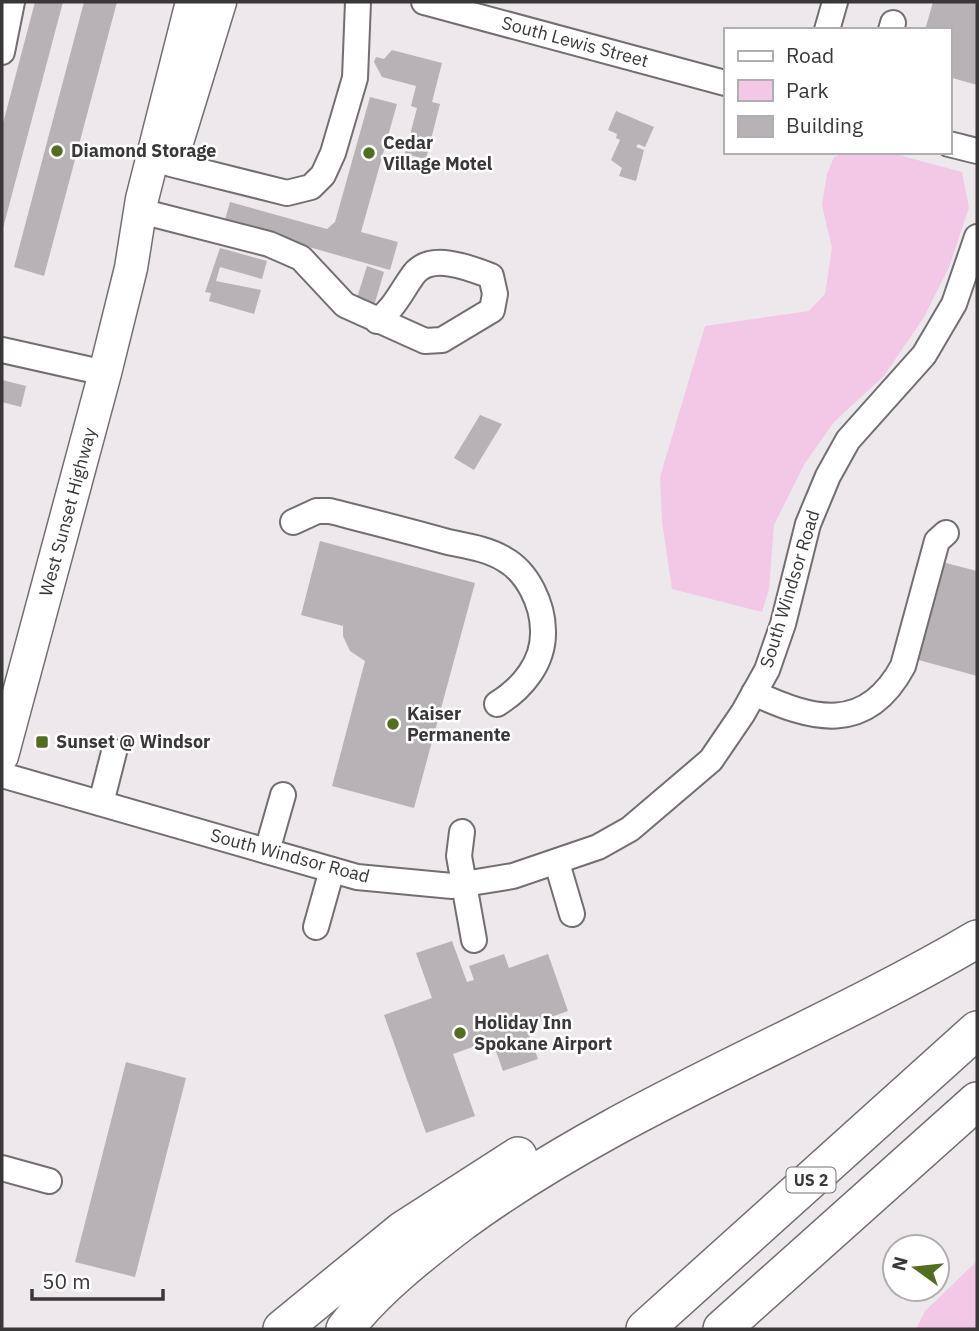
<svg xmlns="http://www.w3.org/2000/svg" width="979" height="1331" font-family="'IBM Plex Sans',sans-serif">
<rect width="100%" height="100%" fill="#ede8ec"/>
<g fill="#f2c8e6">
<polygon points="845,152 888,152 962,172 969,208 949,267 924,317 884,376 834,422 805,463 774,525 769,589 762,612 672,589 662,522 660,477 705,326 809,311 825,294 832,248 822,205 827,174 834,157"/>
<polygon points="977,1261 977,1329 916,1329 925,1311"/>
</g>
<g fill="#b6b2b5">
<polygon points="35,2 63,2 2,232 2,127"/>
<polygon points="84,2 117,2 44,276 14,267"/>
<polygon points="933,2 977,2 977,85 949,77 949,30 925,30"/>
<polygon points="392,50 442,63 432,102 440,104 426,159 405,154 417,108 411,106 416,86 382,77 374,62 376,57 384,59"/>
<polygon points="370,97 397,104 361,232 398,242 390,270 224,223 230,202 327,229 335,222"/>
<polygon points="616,111 654,127 645,147 638,144 636,147 644,150 636,181 619,176 622,168 611,160 620,140 616,138 617,134 608,130"/>
<polygon points="220,248 267,261 262,279 220,267 216,281 261,290 254,314 209,301 211,293 205,292"/>
<polygon points="367,266 384,272 374,306 356,301"/>
<polygon points="2,380 26,386 21,407 2,402"/>
<polygon points="480,415 502,424 474,470 454,458"/>
<polygon points="320,541 475,583 414,808 332,786 365,661 350,651 343,636 343,626 301,615"/>
<polygon points="942,562 977,571 977,676 915,659"/>
<polygon points="452,941 467,982 474,980 469,966 504,954 509,968 548,954 568,1011 526,1026 538,1059 503,1071 492,1040 453,1054 475,1116 426,1133 384,1015 432,998 416,953"/>
<polygon points="126,1062 186,1078 135,1277 75,1262"/>
</g>
<g fill="none" stroke-linecap="round" stroke-linejoin="round">
<defs>
<g id="minor">
<polyline points="424,2 725,83"/>
<polyline points="827,30 835,2"/>
<polyline points="891,30 893,23"/>
<polyline points="2,52 12,2"/>
<polyline points="949,144 977,151"/>
<polyline points="171,164 287,193 311,187 323,175 333,153 355,78 358,2"/>
<path d="M156,215L269,244L301,258L345,305L425,341L442,340L492,310L495,294L491,276C470,268 431,252 414,274C402,290 394,309 377,321"/>
<polyline points="2,350 105,373"/>
<path d="M293,522L317,511H330C369,521 409,531 448,542C467,546 488,549 504,559C528,572 543,605 543,631C544,662 523,688 497,704"/>
<path d="M754,693C812,720 866,735 903,666L937,541L946,533"/>
<polyline points="2,775 357,877 452,886 513,876 598,847 630,829 711,760 743,713 767,670 783,624 808,524 828,476 848,440 924,355 954,304 977,237"/>
<polyline points="101,803 114,752"/>
<polyline points="462,832 459,856 474,940"/>
<polyline points="267,851 283,795"/>
<polyline points="557,863 572,914"/>
<polyline points="316,927 332,870"/>
<polyline points="2,1168 49,1181"/>
</g>
<g id="major">
<polyline points="177,142 220,2"/>
<polyline points="2,756 105,373 131,268 142,199 192,2"/>
</g>
<g id="highway">
<polyline points="282,1329 403,1230 518,1156"/>
<path d="M345,1329C375,1289 423,1252 462,1222C621,1106 809,1038 977,939"/>
<polyline points="645,1329 977,1030"/>
<polyline points="722,1329 977,1101"/>
</g>
</defs>
<use href="#minor" stroke="#736e71" stroke-width="28"/>
<use href="#major" stroke="#736e71" stroke-width="35"/>
<use href="#highway" stroke="#736e71" stroke-width="40"/>
<use href="#minor" stroke="#fff" stroke-width="24"/>
<use href="#major" stroke="#fff" stroke-width="32"/>
<use href="#highway" stroke="#fff" stroke-width="37"/>
</g>
<g fill="#546e20" stroke="#fff" stroke-width="2.5">
<circle cx="57" cy="151" r="7"/>
<circle cx="369" cy="153" r="7"/>
<circle cx="393" cy="724" r="7"/>
<rect x="35" y="735" width="14" height="14" rx="3.5"/>
<circle cx="460" cy="1033" r="7"/>
</g>
<g text-anchor="middle" stroke-width="5" stroke-linejoin="round" paint-order="stroke">
<rect fill="#fff" stroke="#747374" stroke-width="2" x="786.5" y="1167.5" width="49" height="25" rx="5"/>
<g font-size="16" font-weight="bold" fill="#393738">
<text x="811" y="1186">US 2</text>
</g>
<g font-size="18" fill="#393738" stroke="#fff">
<text transform="translate(575 42) rotate(15)" y="6">South Lewis Street</text>
<text transform="translate(68 512) rotate(-75)" y="6">West Sunset Highway</text>
<text transform="translate(790 589) rotate(-73)" y="6">South Windsor Road</text>
<text transform="translate(290 856) rotate(15)" y="6">South Windsor Road</text>
</g>
<g font-size="18" font-weight="bold" fill="#393738" stroke="#fff" text-anchor="start">
<text x="383" y="149">Cedar<tspan x="383" dy="21">Village Motel</tspan></text>
<text x="71" y="157">Diamond Storage</text>
<text x="407" y="720">Kaiser<tspan x="407" dy="21">Permanente</tspan></text>
<text x="56" y="748">Sunset @ Windsor</text>
<text x="474" y="1029">Holiday Inn<tspan x="474" dy="21">Spokane Airport</tspan></text>
</g>
</g>
<rect width="979" height="1331" fill="none" stroke="#393738" stroke-width="7"/>
<rect x="724" y="28" width="228" height="126" fill="#ffffff" stroke="#b0afaf" stroke-width="2"/>
<rect x="738" y="51" width="35" height="10" fill="#ffffff" stroke="#b0afaf" stroke-width="2"/>
<text x="786" y="63" font-size="21" fill="#393738">Road</text>
<rect x="738" y="80" width="35" height="21" fill="#f2c8e6" stroke="#b0afaf" stroke-width="2"/>
<text x="786" y="98" font-size="21" fill="#393738">Park</text>
<rect x="738" y="116" width="35" height="21" fill="#b6b2b5" stroke="#b0afaf" stroke-width="2"/>
<text x="786" y="133" font-size="21" fill="#393738">Building</text>
<g transform="translate(916 1268) rotate(285)"><circle r="33" fill="#ffffff" stroke="#b0afaf" stroke-width="2"/>
<path d="M0-5L12 26L0 18L-12 26Z" fill="#546e20"/>
<text y="-10" font-size="19" font-weight="bold" text-anchor="middle" fill="#393738">N</text>
</g>
<path d="M32 1289v10h131v-10" fill="none" stroke="#393738" stroke-width="3.5"/>
<text x="42" y="1289" font-size="21" fill="#393738" stroke="#ffffff" stroke-width="5" paint-order="stroke">50 m</text>
</svg>
